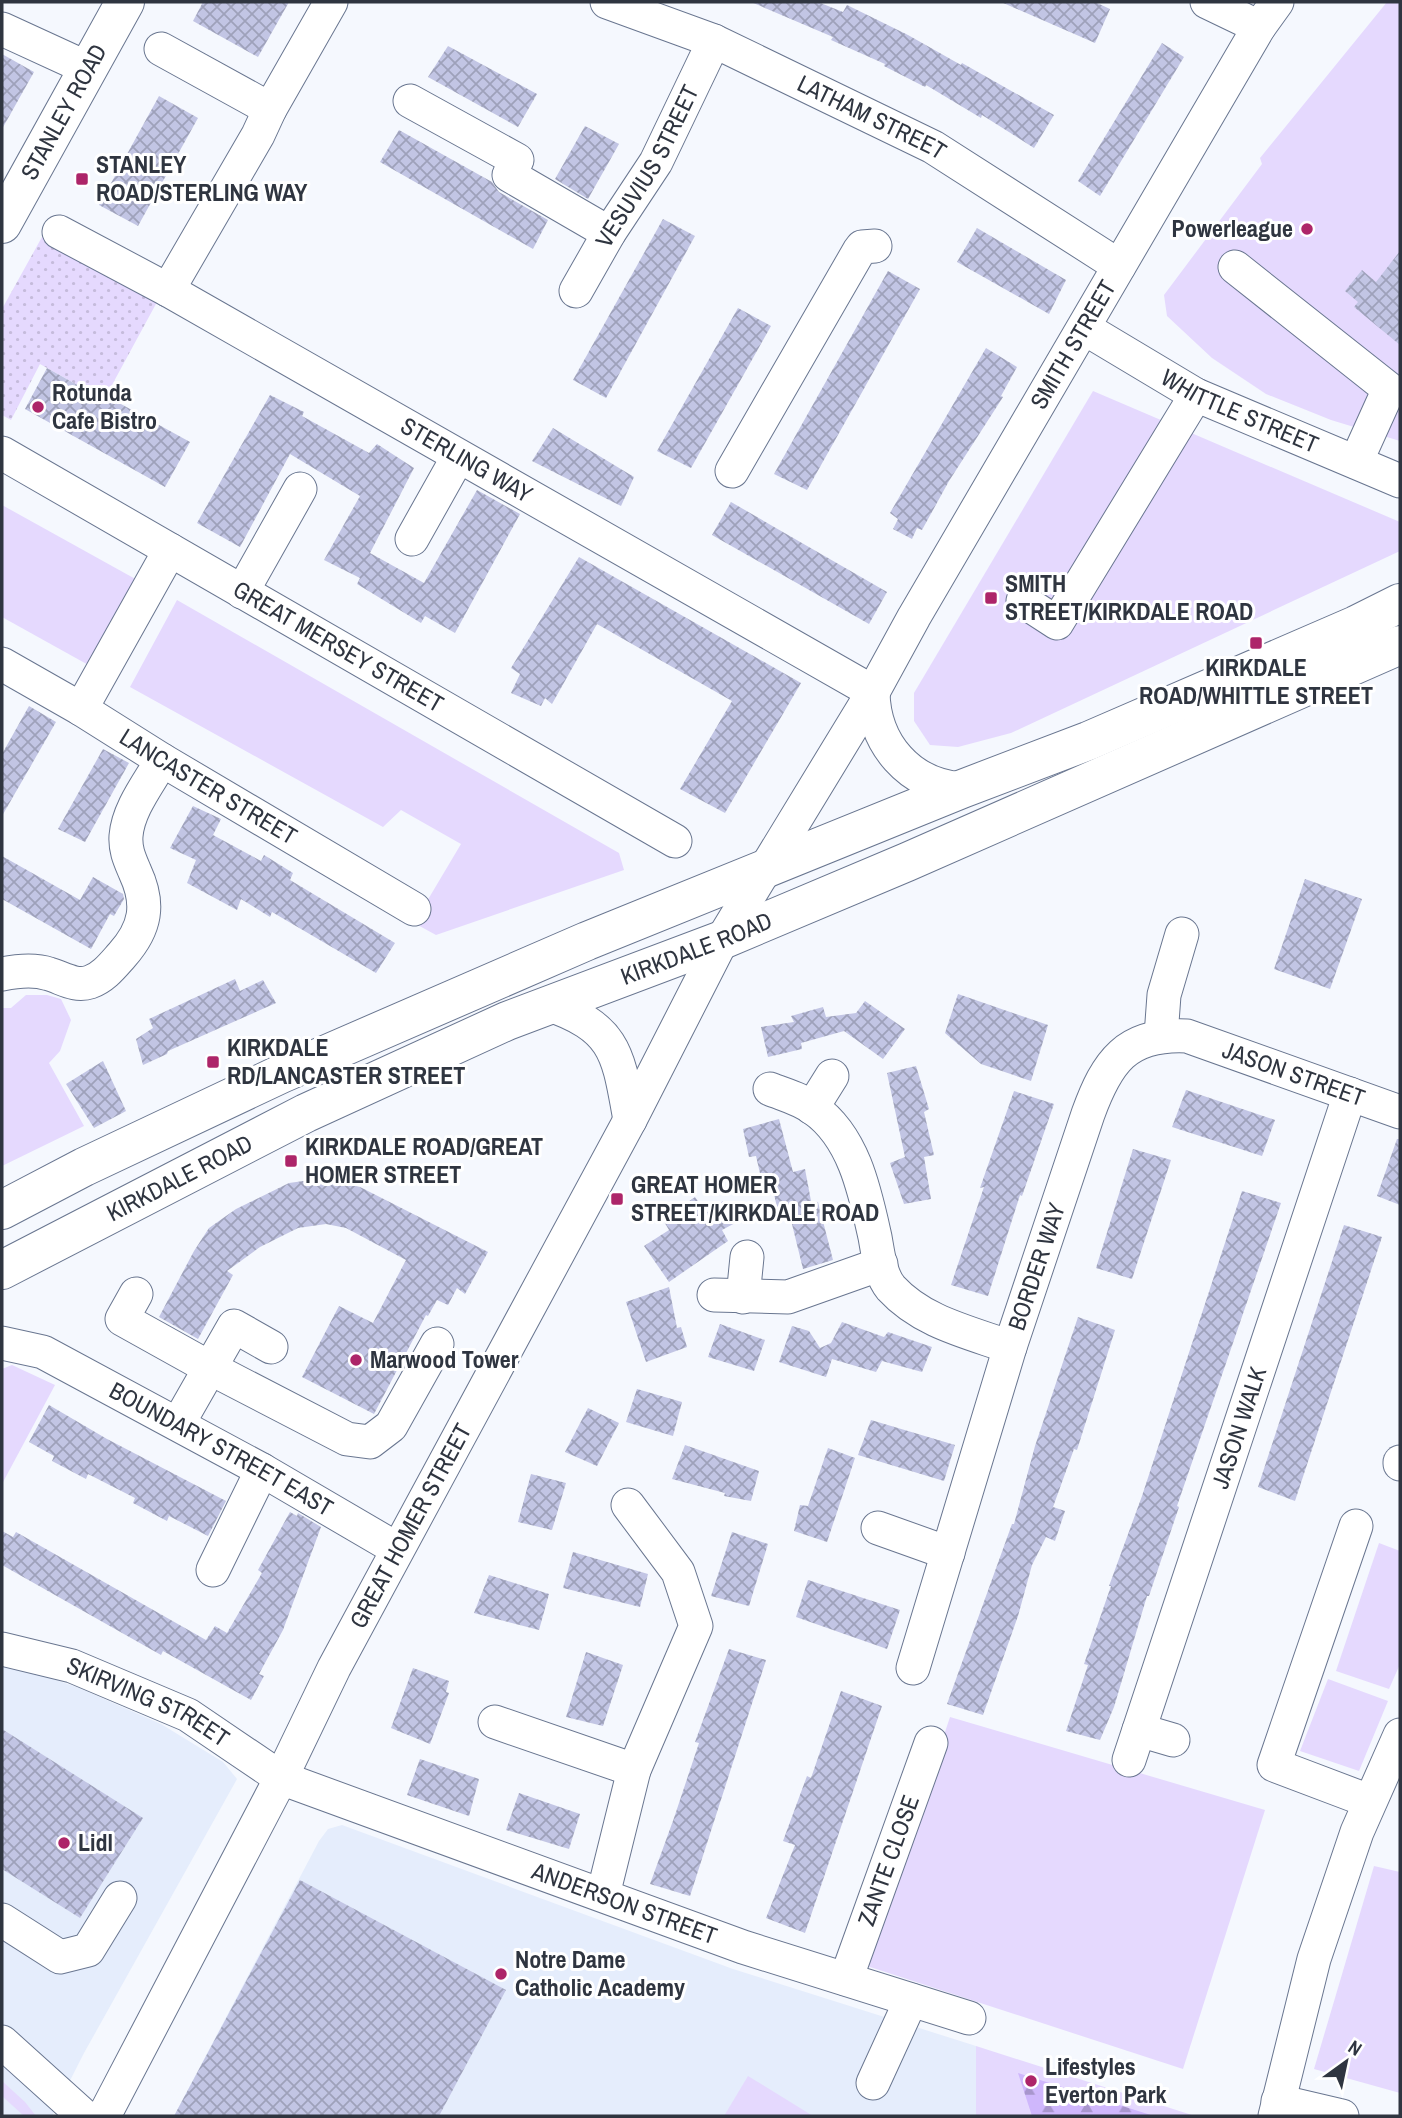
<svg xmlns="http://www.w3.org/2000/svg" width="1402" height="2118" font-family="'Archivo Narrow',sans-serif">
<defs>
<pattern id="forest-firs" width="22" height="20" patternUnits="userSpaceOnUse" patternTransform="scale(1.75)"><rect width="22" height="20" fill="#cfb7fc"/><path d="M5 1l3.5 6h-7zM16 11l3.5 6h-7z" fill="#a896cd"/></pattern>
<pattern id="garden-dots" width="8" height="8" patternUnits="userSpaceOnUse" patternTransform="scale(1.75)"><rect width="8" height="8" fill="#e5d9fe"/><path d="M2 2h.1M6 6h.1" fill="none" stroke="#c5bbdb" stroke-width="1.8" stroke-linecap="round"/></pattern>
<pattern id="building-cross-hatch" width="8" height="8" patternUnits="userSpaceOnUse" patternTransform="scale(1.75)"><rect width="8" height="8" fill="#c2c5e4"/><path d="M0 0l8 8M0 8l8-8" fill="none" stroke="#9ea1ba"/></pattern>
</defs>
<rect width="100%" height="100%" fill="#f5f8fe"/>
<g fill="#e5edfc">
<polygon points="2,1661 79,1688 161,1724 223,1762 237,1779 84,2053 52,2116 2,2116"/>
<polygon points="342,1825 733,1969 976,2046 976,2116 174,2116 319,1841 328,1829"/>
</g>
<g fill="#e5d9fe">
<polygon points="1387,2 1400,2 1400,441 1331,420 1266,394 1212,358 1167,316 1164,295 1262,164 1260,158"/>
<polygon points="1093,391 1400,522 1400,551 1011,733 958,747 930,745 914,721 914,693"/>
<polygon points="2,505 139,581 92,667 2,617"/>
<polygon points="177,600 619,853 624,870 436,935 414,923 461,844 401,810 383,827 130,687"/>
<polygon points="26,995 47,995 61,999 71,1020 60,1051 49,1063 84,1126 2,1166 2,1008 11,1008"/>
<polygon points="12,1365 55,1385 2,1484 2,1369"/>
<polygon points="1379,1543 1400,1551 1400,1664 1389,1689 1336,1671"/>
<polygon points="1328,1679 1388,1701 1359,1771 1300,1751"/>
<polygon points="950,1717 1265,1810 1183,2069 867,1966"/>
<polygon points="1374,1866 1400,1872 1400,2093 1314,2069"/>
<polygon points="976,2046 1195,2116 976,2116"/>
<polygon points="748,2076 813,2116 724,2116"/>
<polygon points="2,2081 25,2102 36,2116 24,2116 2,2096"/>
</g>
<polygon fill="url(#forest-firs)" points="1018,2073 1154,2116 1032,2116"/>
<polygon fill="url(#garden-dots)" points="42,237 157,302 106,396 91,387 88,391 40,364 11,420 2,415 2,309"/>
<g fill="url(#building-cross-hatch)">
<polygon points="203,2 289,2 258,57 193,21"/>
<polygon points="751,2 818,2 843,12 847,5 908,35 961,65 962,63 1054,115 1034,148 982,115 981,118 926,85 925,87 884,66 885,64 831,40 833,37"/>
<polygon points="1001,2 1095,2 1110,9 1095,43"/>
<polygon points="1162,43 1184,57 1100,196 1078,181"/>
<polygon points="448,46 537,94 518,127 428,77"/>
<polygon points="2,54 34,72 2,129"/>
<polygon points="159,96 198,118 138,226 99,205"/>
<polygon points="585,126 619,144 588,199 555,179"/>
<polygon points="399,130 492,182 499,192 548,220 533,249 380,162"/>
<polygon points="663,219 695,236 606,398 573,380"/>
<polygon points="977,228 1066,280 1049,314 957,262"/>
<polygon points="1400,251 1400,345 1354,307 1358,302 1345,291 1362,270 1376,282"/>
<polygon points="888,271 920,289 807,490 774,474"/>
<polygon points="738,308 771,326 691,468 657,451"/>
<polygon points="986,348 1017,367 1001,396 1003,397 949,481 922,530 917,528 912,539 893,529 898,519 890,513"/>
<polygon points="47,368 88,391 90,387 190,442 165,487 25,409"/>
<polygon points="270,395 304,412 302,416 369,453 377,444 414,468 370,553 424,583 477,490 520,514 455,633 425,616 421,623 357,584 360,578 324,560 360,496 290,454 240,547 197,523"/>
<polygon points="553,428 634,477 621,506 532,461"/>
<polygon points="731,502 887,592 869,624 712,535"/>
<polygon points="579,557 801,683 725,813 680,789 732,701 597,624 552,704 545,698 541,706 511,693 520,674 511,668"/>
<polygon points="29,706 56,722 2,816 2,754"/>
<polygon points="103,749 129,763 85,842 58,829"/>
<polygon points="193,806 221,819 213,835 261,861 264,855 293,873 290,880 395,943 376,973 272,912 270,917 241,899 237,910 187,883 196,860 170,848"/>
<polygon points="2,856 80,900 93,877 123,894 124,899 114,916 110,914 91,949 2,899"/>
<polygon points="1305,879 1362,899 1330,989 1274,969"/>
<polygon points="235,979 240,991 263,980 276,1003 168,1051 167,1054 143,1065 136,1039 153,1028 149,1019"/>
<polygon points="958,994 1048,1025 1031,1081 981,1064 945,1033"/>
<polygon points="865,1001 905,1029 883,1059 844,1031 801,1043 802,1049 768,1057 761,1027 794,1022 791,1016 823,1007 826,1017 856,1013"/>
<polygon points="103,1061 126,1111 94,1128 66,1084"/>
<polygon points="916,1066 929,1109 924,1112 934,1155 924,1157 931,1199 904,1204 890,1163 905,1157 887,1073"/>
<polygon points="1186,1090 1275,1120 1262,1156 1172,1127"/>
<polygon points="1014,1091 1054,1104 1022,1196 1020,1195 988,1296 951,1285 984,1187 980,1188"/>
<polygon points="779,1119 793,1172 805,1169 811,1201 818,1202 833,1260 803,1269 788,1208 778,1211 771,1182 762,1182 756,1156 749,1157 743,1129"/>
<polygon points="1397,1139 1400,1139 1400,1205 1377,1196"/>
<polygon points="1133,1149 1171,1160 1132,1279 1096,1268"/>
<polygon points="325,1178 360,1187 488,1252 465,1294 457,1288 448,1305 437,1300 428,1316 426,1315 374,1414 302,1377 339,1306 373,1323 406,1260 346,1228 326,1224 298,1228 260,1247 227,1271 233,1275 198,1339 159,1317 194,1251 209,1228 236,1209 289,1183"/>
<polygon points="1242,1191 1281,1203 1177,1506 1179,1507 1149,1596 1147,1596 1114,1707 1100,1740 1066,1731 1088,1665 1084,1664 1111,1586 1109,1586 1142,1496"/>
<polygon points="695,1197 706,1213 723,1201 737,1222 722,1230 728,1241 669,1282 644,1246 669,1230 663,1220"/>
<polygon points="1344,1225 1382,1237 1295,1501 1258,1487"/>
<polygon points="669,1287 677,1328 681,1327 687,1347 646,1362 626,1302"/>
<polygon points="1078,1317 1115,1330 1077,1450 1074,1449 1053,1507 1065,1511 1055,1541 1046,1537 1032,1565 1018,1616 983,1715 947,1704 1012,1524 1014,1524 1035,1446"/>
<polygon points="842,1322 884,1337 888,1332 932,1347 922,1372 882,1361 876,1372 832,1359 826,1377 779,1362 792,1326 809,1331 820,1348 831,1343"/>
<polygon points="720,1324 765,1340 754,1371 708,1357"/>
<polygon points="637,1389 682,1402 673,1436 626,1422"/>
<polygon points="49,1405 107,1439 226,1501 208,1536 169,1516 167,1521 133,1503 135,1498 88,1474 86,1479 52,1461 54,1456 29,1442"/>
<polygon points="588,1408 619,1423 597,1466 565,1452"/>
<polygon points="871,1420 955,1445 944,1481 858,1455"/>
<polygon points="685,1445 759,1471 751,1501 724,1496 725,1493 672,1479"/>
<polygon points="828,1448 855,1458 827,1542 794,1531 800,1505 808,1506"/>
<polygon points="531,1474 566,1483 552,1530 518,1522"/>
<polygon points="290,1512 297,1516 298,1513 321,1527 283,1630 259,1674 264,1676 251,1700 163,1651 161,1655 2,1565 2,1531 13,1537 16,1532 206,1640 215,1626 227,1633 262,1573 258,1570"/>
<polygon points="732,1532 768,1544 749,1606 711,1596"/>
<polygon points="573,1552 648,1574 640,1607 563,1588"/>
<polygon points="489,1575 549,1594 539,1630 474,1613"/>
<polygon points="808,1580 900,1610 887,1649 796,1617"/>
<polygon points="729,1649 766,1660 690,1896 650,1884 674,1818 699,1743 695,1742"/>
<polygon points="586,1652 623,1665 603,1726 566,1717"/>
<polygon points="413,1668 449,1681 446,1692 449,1693 430,1744 391,1728"/>
<polygon points="841,1691 882,1706 805,1933 766,1918 795,1845 783,1841 807,1776 811,1778"/>
<polygon points="2,1729 143,1818 80,1918 2,1869"/>
<polygon points="420,1759 479,1779 469,1816 407,1795"/>
<polygon points="519,1793 580,1814 569,1849 506,1830"/>
<polygon points="300,1880 506,1990 439,2116 174,2116"/>
</g>
<g fill="none" stroke-linecap="round" stroke-linejoin="round">
<defs>
<g id="minor">
<path id="s1" d="M607,2L714,41L933,147L1119,266"/>
<polyline points="1207,2 1259,27"/>
<polyline points="2,29 87,68"/>
<polyline points="161,49 270,109"/>
<polyline points="410,101 517,160 509,175 609,233"/>
<path id="s2" d="M59,232L168,290L873,692C874,744 909,785 962,789"/>
<polyline points="1235,267 1389,389 1356,462"/>
<polyline points="168,290 258,135 270,109 331,2"/>
<path id="s3" d="M576,291L609,233L656,162L714,41"/>
<path id="s4" d="M1084,328L1196,395L1400,481"/>
<path id="s5" d="M2,453L675,841"/>
<polyline points="732,471 859,251 862,247 875,246"/>
<polyline points="412,539 458,457"/>
<polyline points="242,592 300,489"/>
<polyline points="1023,601 1057,623 1196,395"/>
<path id="s6" d="M2,664L81,709L162,760L414,909"/>
<polyline points="81,709 170,550"/>
<path d="M2,974C17,971 34,969 49,974C63,978 75,987 90,982C104,977 113,965 122,955C146,928 150,904 135,872C130,860 125,850 126,836C128,809 149,783 162,760"/>
<path d="M547,1004C617,1028 618,1054 630,1120"/>
<polyline points="1161,1036 1164,995 1182,934"/>
<path d="M770,1089C785,1095 801,1099 814,1109C854,1137 865,1192 875,1237C878,1253 880,1275 891,1288C922,1322 968,1332 1010,1347"/>
<polyline points="812,1108 832,1076"/>
<polyline points="136,1294 122,1319 210,1368 347,1439 370,1442 391,1426 437,1344"/>
<polyline points="714,1295 788,1297 881,1264"/>
<polyline points="743,1297 747,1257"/>
<path id="s7" d="M2,1343L43,1352L262,1470L397,1549"/>
<polyline points="178,1424 234,1326 271,1347"/>
<polyline points="1400,1462 1400,1464"/>
<polyline points="1356,1526 1274,1765 1369,1801"/>
<polyline points="878,1528 948,1553"/>
<polyline points="213,1570 262,1470"/>
<path id="s8" d="M2,1649L72,1666L188,1715L281,1778L743,1947L969,2018"/>
<path id="s9" d="M913,1668L1010,1347L1088,1114C1107,1062 1126,1033 1187,1036L1400,1112"/>
<polyline points="495,1722 634,1770"/>
<polyline points="1139,1730 1173,1740"/>
<path id="s10" d="M1129,1760L1350,1094"/>
<polyline points="603,1895 634,1770 696,1626 678,1572 628,1505"/>
<polyline points="2,1920 60,1957 88,1950 120,1898"/>
<path id="s11" d="M846,1979L931,1743"/>
<polyline points="2,2042 84,2116"/>
<polyline points="873,2083 911,2000"/>
<polyline points="1278,2101 1342,2116"/>
<path id="s12" d="M104,2116L281,1778L334,1668L630,1120L722,940L873,692L914,617L1259,27L1277,2"/>
<polyline points="1275,2116 1314,1959 1357,1832 1400,1735"/>
</g>
<g id="major">
<path id="s13" d="M2,224L125,2"/>
</g>
<g id="highway">
<polyline points="2,1210 84,1167 281,1074 587,941 962,789 1088,741 1356,625 1400,603"/>
<path id="s14" d="M2,1270L306,1113L507,1021L722,940L907,862L1400,645"/>
</g>
</defs>
<use href="#minor" stroke="#697690" stroke-width="35"/>
<use href="#major" stroke="#697690" stroke-width="40"/>
<use href="#highway" stroke="#697690" stroke-width="40"/>
<use href="#minor" stroke="#fff" stroke-width="33"/>
<use href="#major" stroke="#fff" stroke-width="38"/>
<use href="#highway" stroke="#fff" stroke-width="38"/>
</g>
<g fill="#ad2569" stroke="#fff" stroke-width="2.5">
<rect x="75" y="172" width="14" height="14" rx="3.5"/>
<circle cx="1307" cy="229" r="7"/>
<circle cx="38" cy="407" r="7"/>
<rect x="984" y="591" width="14" height="14" rx="3.5"/>
<rect x="1249" y="636" width="14" height="14" rx="3.5"/>
<rect x="206" y="1055" width="14" height="14" rx="3.5"/>
<rect x="284" y="1154" width="14" height="14" rx="3.5"/>
<rect x="610" y="1192" width="14" height="14" rx="3.5"/>
<circle cx="356" cy="1360" r="7"/>
<circle cx="64" cy="1843" r="7"/>
<circle cx="501" cy="1974" r="7"/>
<circle cx="1031" cy="2081" r="7"/>
</g>
<g text-anchor="middle" stroke-width="6" stroke-linejoin="round" paint-order="stroke">
<g font-size="24" fill="#2f3540" stroke="#fff">
<text dy="8" stroke="none"><textPath href="#s13" startOffset="128">STANLEY ROAD</textPath></text>
<text dy="8" stroke="none"><textPath href="#s1" startOffset="289">LATHAM STREET</textPath></text>
<text dy="8" stroke="none"><textPath href="#s3" startOffset="144">VESUVIUS STREET</textPath></text>
<text dy="8" stroke="none"><textPath href="#s12" startOffset="2020">SMITH STREET</textPath></text>
<text dy="8" stroke="none"><textPath href="#s4" startOffset="177">WHITTLE STREET</textPath></text>
<text dy="8" stroke="none"><textPath href="#s2" startOffset="467">STERLING WAY</textPath></text>
<text dy="8" stroke="none"><textPath href="#s5" startOffset="388">GREAT MERSEY STREET</textPath></text>
<text dy="8" stroke="none"><textPath href="#s6" startOffset="240">LANCASTER STREET</textPath></text>
<text dy="8" stroke="none"><textPath href="#s14" startOffset="766">KIRKDALE ROAD</textPath></text>
<text dy="8" stroke="none"><textPath href="#s9" startOffset="833">JASON STREET</textPath></text>
<text dy="8" stroke="none"><textPath href="#s14" startOffset="200">KIRKDALE ROAD</textPath></text>
<text dy="8" stroke="none"><textPath href="#s9" startOffset="420">BORDER WAY</textPath></text>
<text dy="8" stroke="none"><textPath href="#s10" startOffset="350">JASON WALK</textPath></text>
<text dy="8" stroke="none"><textPath href="#s7" startOffset="245">BOUNDARY STREET EAST</textPath></text>
<text dy="8" stroke="none"><textPath href="#s12" startOffset="665">GREAT HOMER STREET</textPath></text>
<text dy="8" stroke="none"><textPath href="#s8" startOffset="156">SKIRVING STREET</textPath></text>
<text dy="8" stroke="none"><textPath href="#s11" startOffset="126">ZANTE CLOSE</textPath></text>
<text dy="8" stroke="none"><textPath href="#s8" startOffset="676">ANDERSON STREET</textPath></text>
</g>
<g font-size="24" font-weight="bold" fill="#2f3540" stroke="#fff" text-anchor="start">
<text x="96" y="173">STANLEY<tspan x="96" dy="28">ROAD/STERLING WAY</tspan></text>
<text x="1293" y="237" text-anchor="end">Powerleague</text>
<text x="52" y="401">Rotunda<tspan x="52" dy="28">Cafe Bistro</tspan></text>
<text x="1005" y="592">SMITH<tspan x="1005" dy="28">STREET/KIRKDALE ROAD</tspan></text>
<text x="1256" y="676" text-anchor="middle">KIRKDALE<tspan x="1256" dy="28">ROAD/WHITTLE STREET</tspan></text>
<text x="227" y="1056">KIRKDALE<tspan x="227" dy="28">RD/LANCASTER STREET</tspan></text>
<text x="305" y="1155">KIRKDALE ROAD/GREAT<tspan x="305" dy="28">HOMER STREET</tspan></text>
<text x="631" y="1193">GREAT HOMER<tspan x="631" dy="28">STREET/KIRKDALE ROAD</tspan></text>
<text x="370" y="1368">Marwood Tower</text>
<text x="78" y="1851">Lidl</text>
<text x="515" y="1968">Notre Dame<tspan x="515" dy="28">Catholic Academy</tspan></text>
<text x="1045" y="2075">Lifestyles<tspan x="1045" dy="28">Everton Park</tspan></text>
</g>
</g>
<rect width="1402" height="2118" fill="none" stroke="#2f3540" stroke-width="7"/>
<g transform="translate(1346 2062) rotate(33)" stroke="#ffffff" stroke-width="5" paint-order="stroke">
<path d="M0-5L12 26L0 18L-12 26Z" fill="#2f3540"/>
<text y="-10" font-size="19" font-weight="bold" text-anchor="middle" fill="#2f3540">N</text>
</g>
</svg>
